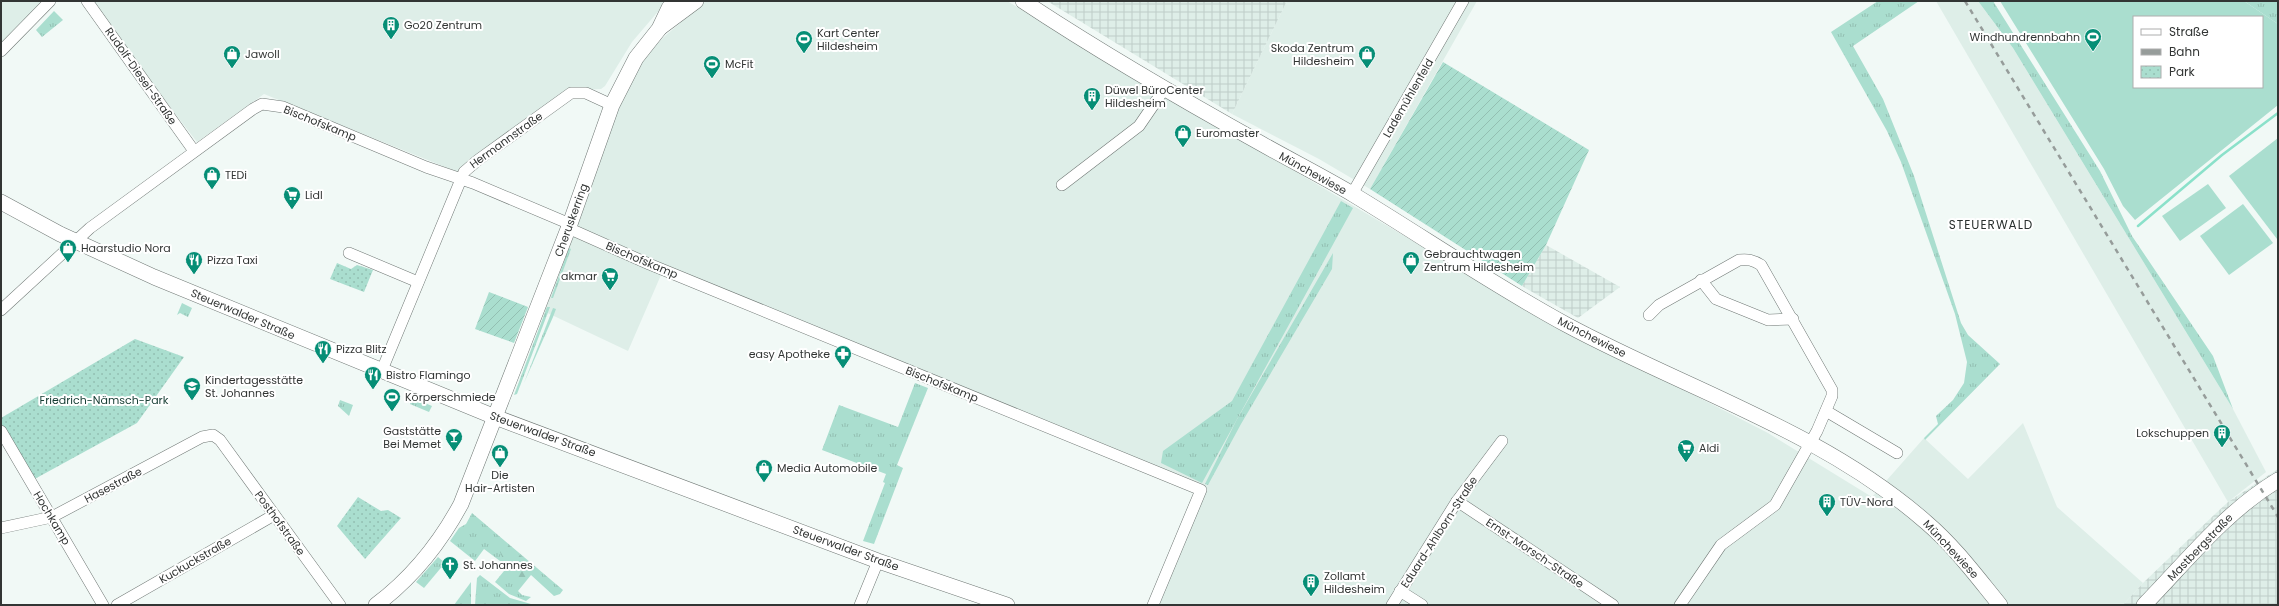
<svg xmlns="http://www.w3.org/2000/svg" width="2279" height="606" font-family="Poppins,sans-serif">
<defs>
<pattern id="industrial-grid" width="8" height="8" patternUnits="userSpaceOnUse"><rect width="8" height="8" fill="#deeee8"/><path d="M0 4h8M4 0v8" fill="none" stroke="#bfcdc8"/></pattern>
<pattern id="grass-tufts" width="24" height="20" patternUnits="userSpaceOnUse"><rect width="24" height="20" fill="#aadecf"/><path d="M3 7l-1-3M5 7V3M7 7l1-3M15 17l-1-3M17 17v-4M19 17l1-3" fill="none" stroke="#93bfb2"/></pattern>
<pattern id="forest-firs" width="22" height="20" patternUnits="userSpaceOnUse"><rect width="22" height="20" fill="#aadecf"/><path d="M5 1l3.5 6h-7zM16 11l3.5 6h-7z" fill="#93bfb2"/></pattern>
<pattern id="park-dots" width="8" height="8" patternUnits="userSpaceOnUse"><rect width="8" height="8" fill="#aadecf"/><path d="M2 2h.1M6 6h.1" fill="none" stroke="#93bfb2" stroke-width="1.8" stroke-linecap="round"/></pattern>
<pattern id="garden-furrows" width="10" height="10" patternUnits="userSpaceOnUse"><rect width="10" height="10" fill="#aadecf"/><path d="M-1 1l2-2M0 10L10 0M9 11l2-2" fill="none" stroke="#93bfb2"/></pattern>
</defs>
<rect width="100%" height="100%" fill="#f1f9f6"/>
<g fill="#deeee8">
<polygon points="1,1 50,1 1,48"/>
<polygon points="88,1 667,1 632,42 605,86 601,89 578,90 460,173 264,94 197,142"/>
<polygon points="706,1 1007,1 1538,315 1768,433 1872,497 1924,438 1968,479 2023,423 2057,507 2143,583 2123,605 1154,605 1199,488 661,275 628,351 537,308 609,118 638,63 665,36"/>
<polygon points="1287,1 1477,1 1370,189 1319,159 1232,114"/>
<polygon points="1936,1 1978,1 2013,48 2233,409 2266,472 2228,502"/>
</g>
<g fill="url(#industrial-grid)">
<polygon points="1047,1 1287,1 1232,114"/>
<polygon points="1546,245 1620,287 1578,318 1522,286"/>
<polygon points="2278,469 2278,605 2123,605 2143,583 2214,515 2228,502"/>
</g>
<g fill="url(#grass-tufts)">
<polygon points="1878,1 1919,1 1853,46 1883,99 1914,176 1961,323 1968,335 2000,364 1925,440 1924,438 1938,424 1936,416 1953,400 1964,383 1967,362 1955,314 1901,162 1887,131 1831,32"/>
<polygon points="1978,1 1993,1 2100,171 2132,236 2213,356 2233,409 2013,48"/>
<polygon points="2244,1 2278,1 2278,24"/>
<polygon points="54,11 63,20 42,37 36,30"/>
<polygon points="1341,201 1353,208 1202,483 1161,463 1163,451 1232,401"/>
<polygon points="569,248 571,249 553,298 551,298"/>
<polygon points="1333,253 1332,269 1241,424 1208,485 1205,484 1236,421"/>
<polygon points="182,303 192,308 188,317 180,313 177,315"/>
<polygon points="547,307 550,307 517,394 514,395"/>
<polygon points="553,308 556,309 553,317 524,383"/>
<polygon points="915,383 928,388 897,465 903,468 874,544 863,541 885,483 883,482 886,474 822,450 839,405 898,427"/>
<polygon points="413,398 432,406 429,412 410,404"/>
<polygon points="340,400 353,405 349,416 338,406"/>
<polygon points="472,513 563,590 560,594 554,596 531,575 518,591 522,595 531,597 526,601 509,594 495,582 504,571 501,568 504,564 484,549 475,561 450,541 459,528 466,524"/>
<polygon points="438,557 445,563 424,588 416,582"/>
<polygon points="480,575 510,598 531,604 475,605 477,578"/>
<polygon points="471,582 471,605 454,605"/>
</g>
<polygon fill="url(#forest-firs)" points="506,543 535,569 521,583 511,578 500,552 501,546"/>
<g fill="url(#park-dots)">
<polygon points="337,263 351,269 357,265 373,270 364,292 330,279"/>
<polygon points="135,339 184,357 137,423 31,481 1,425 1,418"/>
<polygon points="358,497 381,511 388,510 401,518 365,559 337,526"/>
</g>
<g fill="url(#garden-furrows)">
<polygon points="1443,62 1589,150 1546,245 1522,286 1370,189"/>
<polygon points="489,292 528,307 514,343 475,329"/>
</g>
<g fill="#aadecf" fill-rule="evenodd">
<path d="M2000,1H2244L2278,24V105L2135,220L2123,206L2104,169ZM2134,17H2262V87H2134Z"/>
<polygon points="2278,138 2278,238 2277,239 2229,176"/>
<polygon points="2208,184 2226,208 2180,241 2162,216"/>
<polygon points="2243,204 2273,243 2229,275 2200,236"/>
</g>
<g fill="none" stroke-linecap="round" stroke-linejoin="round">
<polyline stroke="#8be1ca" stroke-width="2.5" points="2138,226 2222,155 2278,113"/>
<defs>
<g id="street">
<polyline points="87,1 194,151"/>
<polyline points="1,51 50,1"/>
<polyline points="1062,185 1139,126 1165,88"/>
<polyline points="1352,194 1463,1"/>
<polyline points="568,228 649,264 1201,490 1153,605"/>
<polyline points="349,253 418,282"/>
<polyline points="1701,280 1716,299 1768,320 1793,319"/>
<polyline points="1,310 90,228 253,109 262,104 283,107 426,167 473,183 570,224"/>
<path d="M1649,315L1659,305L1739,260C1748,259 1753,260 1761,265L1832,390V396L1817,431L1775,505L1721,545L1680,605"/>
<polyline points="382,370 464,172 478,160 571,93 586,93 612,105"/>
<polyline points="1826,411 1897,453"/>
<polyline points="1,431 103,605"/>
<polyline points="1457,501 1613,605"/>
<polyline points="1,528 52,517 202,437 213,435 220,440 340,605"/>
<polyline points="1400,591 1422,605"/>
<polyline points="117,605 274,515"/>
<polyline points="860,605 878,561"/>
<polyline points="1392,605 1457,501 1502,441"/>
</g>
<g id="secondary">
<path d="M1023,1C1100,52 1181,99 1262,144C1292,161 1324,177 1354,195C1425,238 1493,285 1567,325C1686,389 1824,432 1927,523C1955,547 1977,577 2000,605"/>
<polyline points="661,27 696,1"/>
<polyline points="1,202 60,234 154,277 495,417 878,561 1007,605"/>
<path d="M376,605C412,578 440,543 461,504L570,224L612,105L636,58L659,29L669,8L677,1"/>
<path d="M2144,605C2187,561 2225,512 2278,480"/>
</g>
</defs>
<use href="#street" stroke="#707875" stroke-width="12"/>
<use href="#secondary" stroke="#707875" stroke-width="16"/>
<use href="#street" stroke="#fff" stroke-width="11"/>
<use href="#secondary" stroke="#fff" stroke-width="15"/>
<polyline stroke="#969c9a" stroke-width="2.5" stroke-dasharray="5 5" stroke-linecap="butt" points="1965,1 2278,517"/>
</g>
<defs>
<symbol id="building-pin" viewBox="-11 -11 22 30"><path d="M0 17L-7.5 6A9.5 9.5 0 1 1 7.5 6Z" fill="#068e76" stroke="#fff"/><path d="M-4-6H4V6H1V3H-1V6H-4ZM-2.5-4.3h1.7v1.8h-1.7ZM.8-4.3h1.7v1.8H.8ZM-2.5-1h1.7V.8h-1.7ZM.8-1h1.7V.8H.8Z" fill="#fff"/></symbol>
<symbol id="stadium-pin" viewBox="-11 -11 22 30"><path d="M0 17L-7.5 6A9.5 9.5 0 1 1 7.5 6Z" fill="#068e76" stroke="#fff"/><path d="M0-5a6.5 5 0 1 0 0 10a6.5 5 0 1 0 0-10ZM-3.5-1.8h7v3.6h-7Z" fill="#fff"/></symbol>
<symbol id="shop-pin" viewBox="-11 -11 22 30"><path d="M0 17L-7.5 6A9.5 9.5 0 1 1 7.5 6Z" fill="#068e76" stroke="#fff"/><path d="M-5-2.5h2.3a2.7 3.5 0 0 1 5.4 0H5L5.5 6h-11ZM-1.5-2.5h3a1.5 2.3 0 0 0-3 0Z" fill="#fff"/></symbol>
<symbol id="supermarket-pin" viewBox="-11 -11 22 30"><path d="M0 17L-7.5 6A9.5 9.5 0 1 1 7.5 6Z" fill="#068e76" stroke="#fff"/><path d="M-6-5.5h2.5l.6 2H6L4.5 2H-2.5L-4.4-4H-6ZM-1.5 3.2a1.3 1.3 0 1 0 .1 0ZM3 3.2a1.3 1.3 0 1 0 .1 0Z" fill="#fff"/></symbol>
<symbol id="restaurant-pin" viewBox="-11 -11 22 30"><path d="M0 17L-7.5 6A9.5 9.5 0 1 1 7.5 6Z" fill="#068e76" stroke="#fff"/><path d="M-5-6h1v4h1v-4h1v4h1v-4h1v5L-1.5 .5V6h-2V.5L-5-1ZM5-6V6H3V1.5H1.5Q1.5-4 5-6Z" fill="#fff"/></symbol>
<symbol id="pharmacy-pin" viewBox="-11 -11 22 30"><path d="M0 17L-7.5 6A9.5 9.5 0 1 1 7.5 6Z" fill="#068e76" stroke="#fff"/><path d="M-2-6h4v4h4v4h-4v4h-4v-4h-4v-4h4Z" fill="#fff"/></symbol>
<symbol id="school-pin" viewBox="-11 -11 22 30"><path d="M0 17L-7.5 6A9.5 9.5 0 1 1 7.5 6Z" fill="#068e76" stroke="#fff"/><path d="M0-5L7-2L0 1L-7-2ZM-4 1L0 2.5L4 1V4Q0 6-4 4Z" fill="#fff"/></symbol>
<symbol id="bar-pin" viewBox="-11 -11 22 30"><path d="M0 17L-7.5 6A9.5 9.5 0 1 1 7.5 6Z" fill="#068e76" stroke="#fff"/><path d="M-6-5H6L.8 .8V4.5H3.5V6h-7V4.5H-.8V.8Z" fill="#fff"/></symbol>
<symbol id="church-pin" viewBox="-11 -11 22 30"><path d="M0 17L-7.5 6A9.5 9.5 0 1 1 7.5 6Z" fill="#068e76" stroke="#fff"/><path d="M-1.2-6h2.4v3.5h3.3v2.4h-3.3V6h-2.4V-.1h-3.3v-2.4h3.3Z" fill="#fff"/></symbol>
</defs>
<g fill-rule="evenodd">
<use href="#building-pin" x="381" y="15" width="20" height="27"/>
<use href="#stadium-pin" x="2083" y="27" width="20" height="27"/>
<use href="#stadium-pin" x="794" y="29" width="20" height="27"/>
<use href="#shop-pin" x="222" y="44" width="20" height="27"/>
<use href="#shop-pin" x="1357" y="44" width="20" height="27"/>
<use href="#stadium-pin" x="702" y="54" width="20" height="27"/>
<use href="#building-pin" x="1082" y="86" width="20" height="27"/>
<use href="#shop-pin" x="1173" y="123" width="20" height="27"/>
<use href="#shop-pin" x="202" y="165" width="20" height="27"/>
<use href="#supermarket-pin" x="282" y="185" width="20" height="27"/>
<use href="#shop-pin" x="58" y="238" width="20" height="27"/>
<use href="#restaurant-pin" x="184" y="250" width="20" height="27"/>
<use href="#shop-pin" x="1401" y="250" width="20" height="27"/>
<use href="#supermarket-pin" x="600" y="266" width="20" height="27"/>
<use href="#restaurant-pin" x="313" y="339" width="20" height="27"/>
<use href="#pharmacy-pin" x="833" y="344" width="20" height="27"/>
<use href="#restaurant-pin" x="363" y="365" width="20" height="27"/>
<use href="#school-pin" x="182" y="376" width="20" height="27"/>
<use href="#stadium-pin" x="382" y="387" width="20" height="27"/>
<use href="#building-pin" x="2212" y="423" width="20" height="27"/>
<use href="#bar-pin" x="444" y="427" width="20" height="27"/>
<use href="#supermarket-pin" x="1676" y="438" width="20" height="27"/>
<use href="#shop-pin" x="490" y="443" width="20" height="27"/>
<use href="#shop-pin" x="754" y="458" width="20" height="27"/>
<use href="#building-pin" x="1817" y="492" width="20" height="27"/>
<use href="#church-pin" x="440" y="555" width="20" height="27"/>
<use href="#building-pin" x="1301" y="572" width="20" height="27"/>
</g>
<g text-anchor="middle" stroke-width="4" stroke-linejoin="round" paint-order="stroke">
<g font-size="11" fill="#323534" stroke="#fff" text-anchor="start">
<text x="404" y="29">Go20 Zentrum</text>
<text x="817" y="37">Kart Center<tspan x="817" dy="13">Hildesheim</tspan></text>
<text x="2080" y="41" text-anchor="end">Windhundrennbahn</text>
<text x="1354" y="52" text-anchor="end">Skoda Zentrum<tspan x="1354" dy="13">Hildesheim</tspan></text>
<text x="245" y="58">Jawoll</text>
<text x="725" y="68">McFit</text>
<text x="1105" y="94">Düwel BüroCenter<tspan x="1105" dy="13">Hildesheim</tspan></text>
<text x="1196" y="137">Euromaster</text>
<text x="225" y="179">TEDi</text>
<text x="305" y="199">Lidl</text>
<text x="81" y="252">Haarstudio Nora</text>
<text x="1424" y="258">Gebrauchtwagen<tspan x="1424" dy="13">Zentrum Hildesheim</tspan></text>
<text x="207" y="264">Pizza Taxi</text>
<text x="597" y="280" text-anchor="end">akmar</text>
<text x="336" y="353">Pizza Blitz</text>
<text x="830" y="358" text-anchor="end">easy Apotheke</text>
<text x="386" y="379">Bistro Flamingo</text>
<text x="205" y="384">Kindertagesstätte<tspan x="205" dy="13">St. Johannes</tspan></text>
<text x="405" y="401">Körperschmiede</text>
<text x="441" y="435" text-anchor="end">Gaststätte<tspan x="441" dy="13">Bei Memet</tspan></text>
<text x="2209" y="437" text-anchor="end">Lokschuppen</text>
<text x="1699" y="452">Aldi</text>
<text x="777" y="472">Media Automobile</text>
<text x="500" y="479" text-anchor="middle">Die<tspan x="500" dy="13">Hair-Artisten</tspan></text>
<text x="1840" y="506">TÜV-Nord</text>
<text x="463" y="569">St. Johannes</text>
<text x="1324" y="580">Zollamt<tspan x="1324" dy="13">Hildesheim</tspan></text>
</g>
<g font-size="11" fill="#323534" stroke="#fff">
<text transform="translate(141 76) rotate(55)" y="4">Rudolf-Diesel-Straße</text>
<text transform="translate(1408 98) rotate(-60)" y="4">Lademühlenfeld</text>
<text transform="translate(320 123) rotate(22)" y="4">Bischofskamp</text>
<text transform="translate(506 140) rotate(-36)" y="4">Hermannstraße</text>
<text transform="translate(1313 173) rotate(29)" y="4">Münchewiese</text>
<text transform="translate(571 220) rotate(-70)" y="4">Cheruskerring</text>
<text transform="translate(642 260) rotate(23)" y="4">Bischofskamp</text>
<text transform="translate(243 314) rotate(23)" y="4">Steuerwalder Straße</text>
<text transform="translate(1592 337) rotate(27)" y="4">Münchewiese</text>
<text transform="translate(942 384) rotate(22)" y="4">Bischofskamp</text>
<text transform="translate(543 434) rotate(20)" y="4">Steuerwalder Straße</text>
<text transform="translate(113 485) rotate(-28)" y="4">Hasestraße</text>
<text transform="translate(52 518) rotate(59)" y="4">Hochkamp</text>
<text transform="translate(280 523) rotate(54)" y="4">Posthofstraße</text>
<text transform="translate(1439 532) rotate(-57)" y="4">Eduard-Ahlborn-Straße</text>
<text transform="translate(2200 547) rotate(-46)" y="4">Mastbergstraße</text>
<text transform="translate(846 548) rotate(20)" y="4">Steuerwalder Straße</text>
<text transform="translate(1951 549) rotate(47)" y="4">Münchewiese</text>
<text transform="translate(1535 553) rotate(34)" y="4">Ernst-Morsch-Straße</text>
<text transform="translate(195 560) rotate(-30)" y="4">Kuckuckstraße</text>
</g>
<g font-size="11" fill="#143c32" stroke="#fff">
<text x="104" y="404">Friedrich-Nämsch-Park</text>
</g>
<g font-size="12" letter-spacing="1" fill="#2a312f" stroke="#fff">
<text x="1991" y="229">STEUERWALD</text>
</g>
</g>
<rect width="2279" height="606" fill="none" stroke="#323534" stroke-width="4"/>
<rect x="2133" y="16" width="130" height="72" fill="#ffffff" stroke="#adaeae"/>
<rect x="2141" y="29" width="20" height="6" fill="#ffffff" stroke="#adaeae"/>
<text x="2169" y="36" font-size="12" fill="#323534">Straße</text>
<rect x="2141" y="49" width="20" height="6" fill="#969c9a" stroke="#adaeae"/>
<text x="2169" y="56" font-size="12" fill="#323534">Bahn</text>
<rect x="2141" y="66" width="20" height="12" fill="url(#park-dots)" stroke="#adaeae"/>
<text x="2169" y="76" font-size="12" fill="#323534">Park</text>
</svg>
